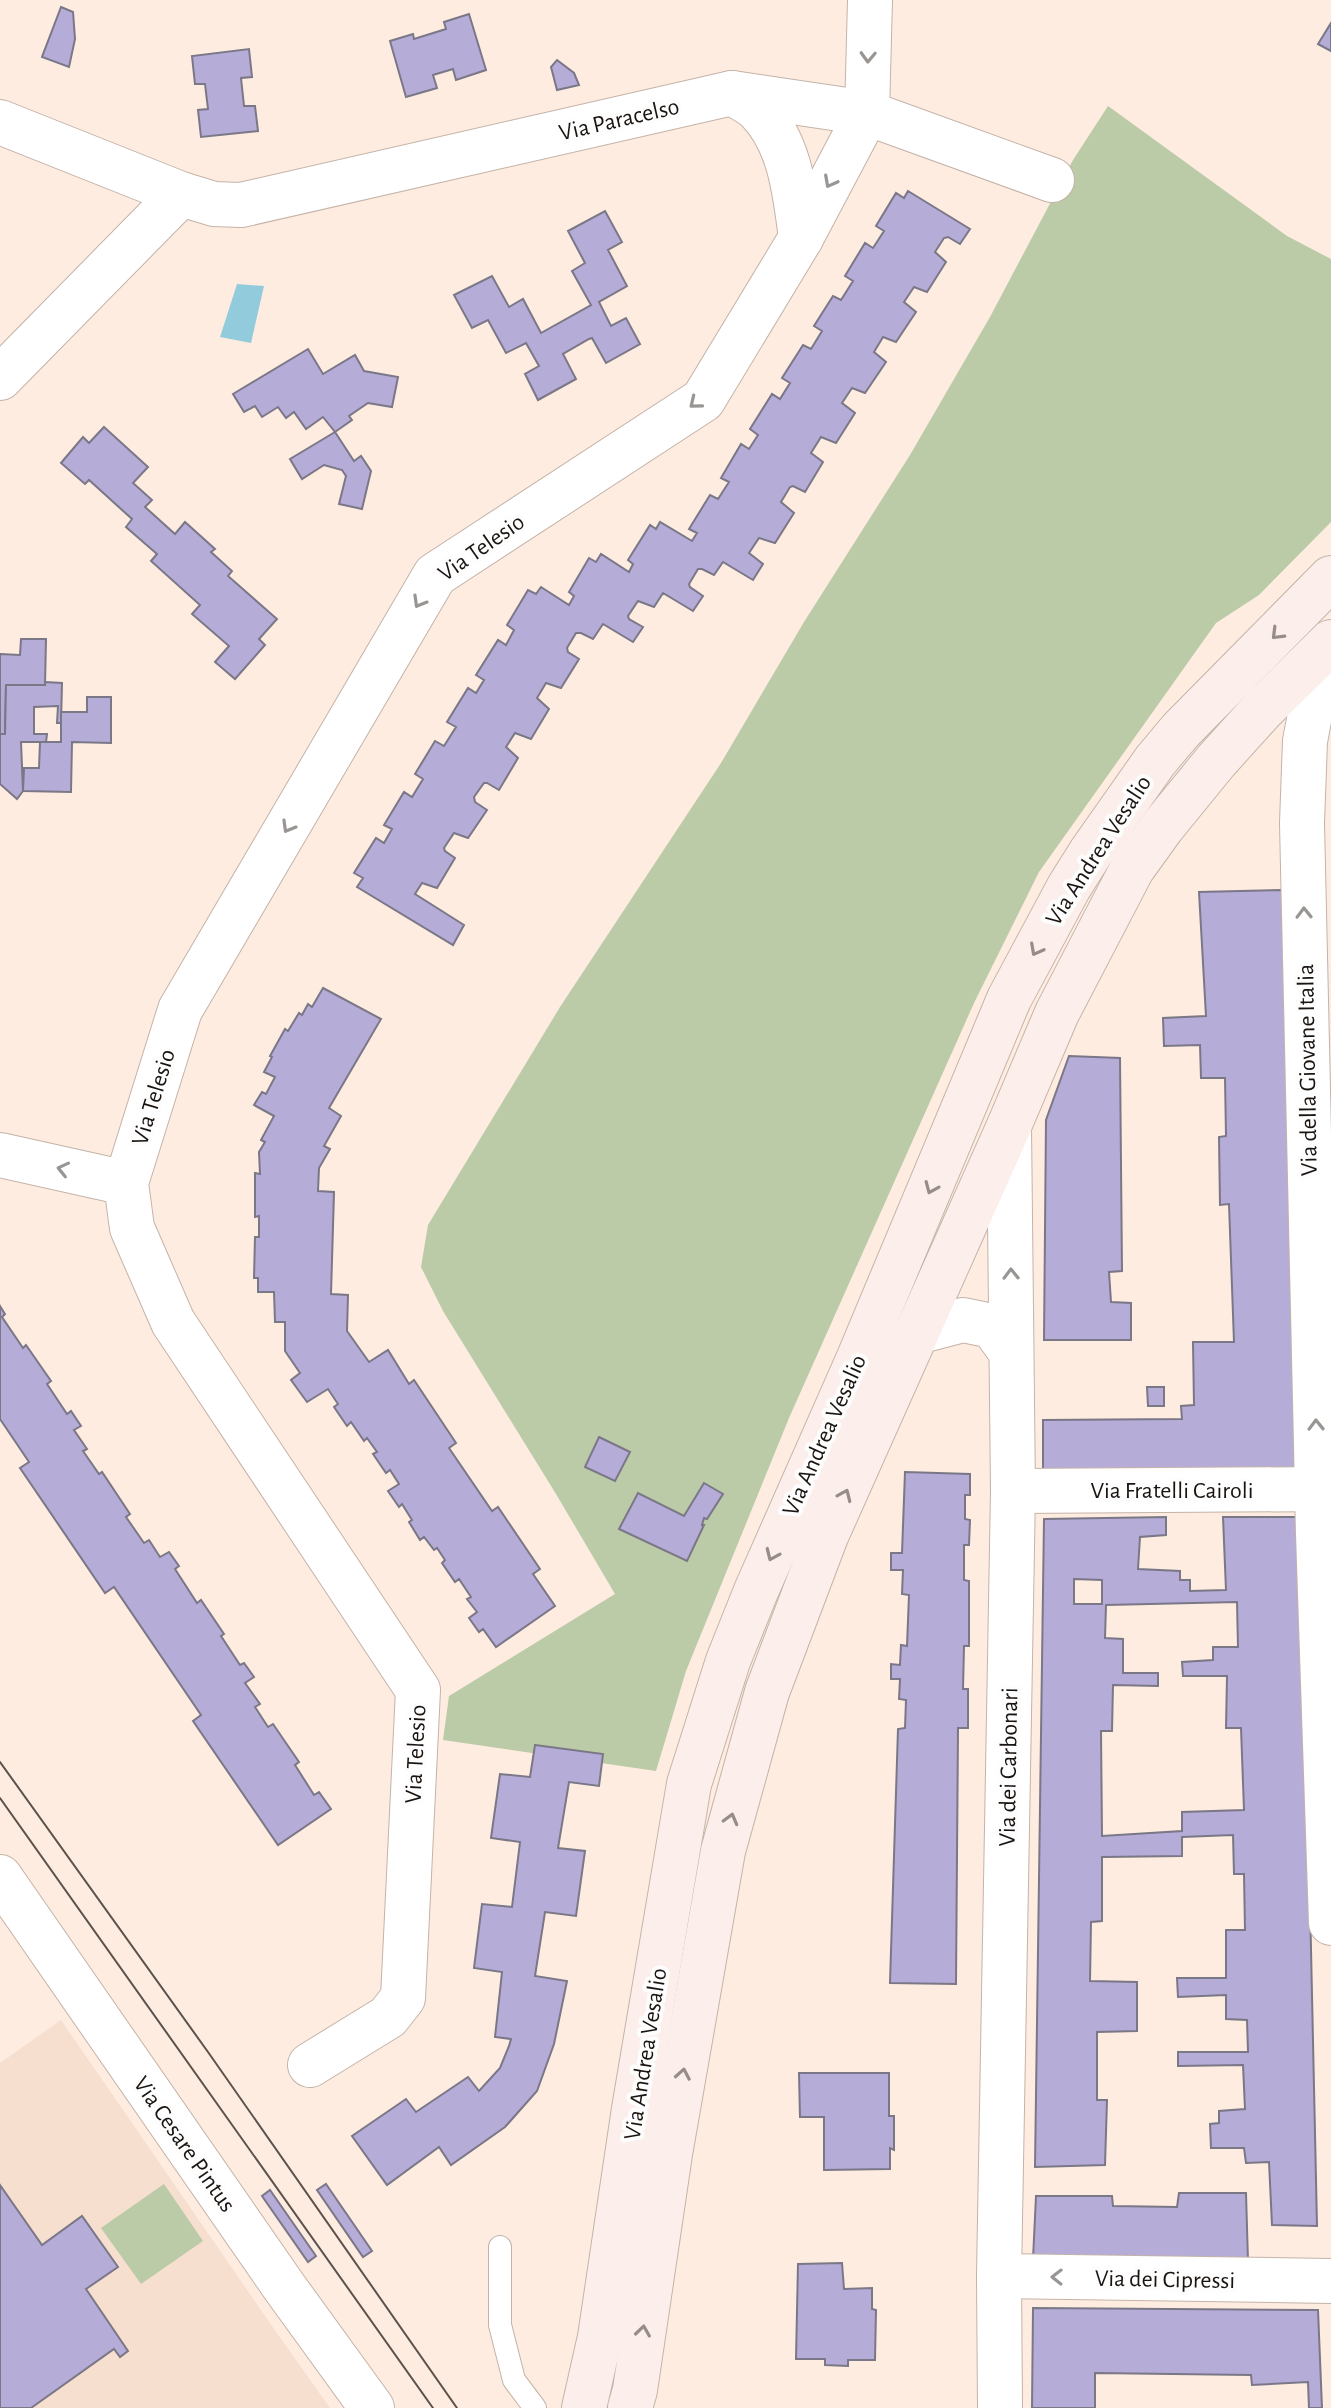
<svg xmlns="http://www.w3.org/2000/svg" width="1331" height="2408" font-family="'Alegreya Sans',sans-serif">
<rect width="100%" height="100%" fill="#feece0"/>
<polygon fill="#f7dfcf" points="61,2020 272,2326 330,2408 0,2408 0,2063"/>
<g fill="#bbcaa7">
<polygon points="1108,106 1287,236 1331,259 1331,522 1259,595 1216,623 1039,872 974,1003 789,1418 686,1671 656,1771 443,1740 449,1696 615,1594 556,1494 443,1311 421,1267 428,1225 560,1007 721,763 804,622 910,455 990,317 1073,160"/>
<polygon points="164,2184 203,2241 141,2284 101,2228"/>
</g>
<polygon fill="#92cbdb" points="237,284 264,286 251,343 220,337"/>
<g fill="#b6acd8" stroke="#7a7787" stroke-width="2" fill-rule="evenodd">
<polygon points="61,7 73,12 75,39 69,67 42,57"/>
<polygon points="469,14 486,70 456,80 453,69 433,75 437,88 406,97 390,41 413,34 414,39 446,29 444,22"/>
<polygon points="1331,23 1331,51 1318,44"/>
<polygon points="249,49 252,77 241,78 244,106 255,106 258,131 201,137 198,110 208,109 205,84 195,84 192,56"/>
<polygon points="557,60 574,73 579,85 557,90 551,67"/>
<polygon points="908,191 970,229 960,244 948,237 944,238 935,252 946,262 927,292 914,287 904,302 916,312 896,342 883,337 874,352 886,362 865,393 852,388 842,403 855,413 836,443 821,437 811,453 823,462 805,492 793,486 790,487 781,502 794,513 775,543 759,538 749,553 763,564 753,580 723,562 714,575 702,569 698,569 689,584 690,587 703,596 693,611 663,593 654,607 638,601 628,616 629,619 643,627 633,642 603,624 593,639 581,633 576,633 567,648 568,652 579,659 561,688 546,683 537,698 549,709 531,739 515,733 506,747 518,758 499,790 487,783 484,783 474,797 475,802 487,810 468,838 454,833 444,848 445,851 455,858 437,888 422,883 415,894 464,925 453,945 357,887 363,878 354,873 376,838 384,843 392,829 384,825 404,792 412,797 423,779 415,774 435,741 444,746 456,727 447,722 468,688 476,693 484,680 476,675 498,640 506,645 514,630 507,625 528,590 536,594 541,587 569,605 574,596 569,592 589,558 596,562 601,554 629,572 633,564 628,560 650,525 656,529 660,522 692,541 697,533 689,529 710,495 718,499 729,482 721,478 741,444 749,449 758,435 750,429 772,394 780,399 790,383 782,378 803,345 811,349 822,331 814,326 833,296 841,300 853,281 845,276 865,243 873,248 884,231 876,226 896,193 904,198"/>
<polygon points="605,211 622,242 608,250 627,286 599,302 611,326 626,318 640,344 606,363 592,338 589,339 563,354 576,379 538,400 525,374 539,366 526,343 506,353 488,320 472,328 454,295 492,276 509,307 523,299 541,333 591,305 572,271 585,263 568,231"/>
<polygon points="308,349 323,374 355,355 364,371 398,377 392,407 368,403 349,416 352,420 335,432 323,417 306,429 294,412 286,418 278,407 262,417 255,406 244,412 233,394"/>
<polygon points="104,427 148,467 133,483 152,500 145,507 175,534 185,522 215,549 211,552 232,571 228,576 277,619 259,639 265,645 235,679 215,662 229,646 192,614 200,605 151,561 157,554 126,527 132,519 89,480 85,484 61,463 83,437 89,443"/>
<polygon points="335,432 354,461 361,456 371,471 362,509 339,504 346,476 342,470 324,465 302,479 290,459"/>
<polygon points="21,639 46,639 45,685 6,685 5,734 0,734 0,654 20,655"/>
<polygon points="45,682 62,683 61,723 57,723 58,706 34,707 34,734 47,734 46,742 21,742 23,791 17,799 0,784 0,734 5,734 6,685 45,685"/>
<polygon points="87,697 111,697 111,743 72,742 71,792 23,791 24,768 39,768 40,742 61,742 61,712 87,712"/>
<polygon points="1282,890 1298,1473 1043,1472 1043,1420 1182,1419 1181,1406 1194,1405 1193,1342 1234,1342 1229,1204 1220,1205 1219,1137 1226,1136 1225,1078 1201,1078 1200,1045 1164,1046 1163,1018 1206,1016 1199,892"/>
<polygon points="323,988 381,1019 329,1108 341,1116 324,1146 330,1149 319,1168 318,1191 334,1192 331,1294 348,1295 347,1331 369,1362 388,1350 409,1384 414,1380 456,1443 449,1448 492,1511 498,1507 540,1569 533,1574 555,1606 496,1647 483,1629 479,1632 469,1618 477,1612 467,1599 471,1597 459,1579 455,1582 442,1563 445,1560 437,1548 434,1550 424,1537 420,1540 409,1522 412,1520 402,1504 399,1507 388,1491 399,1484 390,1470 386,1473 373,1454 377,1452 367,1438 364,1441 351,1422 347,1426 334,1407 338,1404 328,1389 307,1402 291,1380 300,1373 285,1351 285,1322 275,1322 274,1292 258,1292 258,1278 254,1278 255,1237 259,1237 259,1216 255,1217 255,1173 260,1174 259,1152 265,1142 261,1140 274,1116 254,1105 262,1092 266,1094 275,1077 264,1072 272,1057 270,1056 285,1029 288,1031 299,1013 302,1015 308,1004 312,1007"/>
<polygon points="1069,1056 1120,1058 1122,1271 1109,1272 1111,1302 1131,1303 1131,1340 1044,1340 1046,1120"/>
<polygon points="0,1306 5,1314 2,1317 23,1348 26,1345 51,1381 47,1384 67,1414 71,1411 81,1426 74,1430 87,1449 83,1451 99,1474 102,1472 130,1514 126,1517 144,1543 149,1540 160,1557 169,1552 179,1566 175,1569 197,1603 201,1600 224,1634 221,1636 240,1665 244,1663 254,1677 245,1683 260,1704 255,1707 268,1727 273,1724 299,1762 295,1765 314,1795 319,1792 331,1809 278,1845 193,1721 201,1715 114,1587 105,1593 20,1468 29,1462 0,1419"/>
<polygon points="1147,1387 1164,1387 1164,1406 1148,1406"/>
<polygon points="599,1437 630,1452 615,1481 585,1467"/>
<polygon points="905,1472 970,1474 970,1495 965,1495 965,1519 970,1520 969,1545 964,1545 964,1580 969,1581 969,1646 964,1646 963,1689 968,1689 968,1728 958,1728 956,1984 890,1983 898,1729 905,1728 906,1700 899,1699 900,1679 891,1679 891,1664 900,1665 901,1645 907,1646 909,1595 902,1594 903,1570 891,1570 891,1553 902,1553"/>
<polygon points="704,1483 723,1494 707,1519 704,1518 702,1525 704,1525 687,1561 619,1529 638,1493 684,1516"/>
<path d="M1166,1517V1535L1140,1537L1138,1569L1180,1571V1580H1190V1591L1226,1590L1223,1517H1299L1308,1810L1317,2226L1272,2225L1269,2162L1246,2163L1244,2148H1211L1210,2124L1219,2123V2111L1245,2109L1243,2065L1178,2066V2052H1248L1247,2020L1226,2019V1995L1178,1997L1177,1978H1226V1930H1245L1244,1874H1234L1233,1835L1182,1837V1856L1102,1857V1921L1091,1922L1090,1981L1137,1982V2031L1097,2032V2100H1107L1105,2165L1035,2167L1044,1519ZM1074,1579L1102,1580V1604H1074ZM1237,1602L1238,1647H1213V1660L1182,1662L1183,1676H1227L1226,1728H1241L1244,1810L1182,1812V1831L1102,1836L1101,1731H1112L1113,1685L1158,1686V1673H1123V1639L1105,1638L1106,1605Z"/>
<polygon points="535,1745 603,1754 599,1786 569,1782 558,1848 585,1851 576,1916 545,1912 535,1976 567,1981 554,2044 537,2091 505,2127 451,2165 439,2147 387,2185 352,2136 406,2099 416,2112 468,2077 479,2091 500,2068 509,2046 511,2039 495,2037 502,1972 474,1968 482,1904 512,1907 520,1842 491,1838 500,1774 530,1777"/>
<polygon points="799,2073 889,2073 889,2116 894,2116 894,2150 890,2148 890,2169 824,2170 824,2117 800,2117"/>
<polygon points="326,2184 372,2251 363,2257 317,2190"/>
<polygon points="0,2185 42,2245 82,2216 118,2267 86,2289 128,2351 120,2357 114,2349 31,2408 0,2408"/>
<polygon points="270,2190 316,2256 308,2262 262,2196"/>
<polygon points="1179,2193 1246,2193 1248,2261 1033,2259 1036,2196 1112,2196 1113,2206 1177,2207"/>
<polygon points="842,2263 844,2289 872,2288 872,2309 876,2310 875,2360 848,2360 848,2366 825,2365 825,2359 796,2359 798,2264"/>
<polygon points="1033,2308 1318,2310 1322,2408 1309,2408 1308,2382 1252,2385 1251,2375 1095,2373 1095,2408 1032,2408"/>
</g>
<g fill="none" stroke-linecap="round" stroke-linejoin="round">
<defs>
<polyline id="service" points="500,2247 500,2325 514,2380 535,2408"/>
<g id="minor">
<path d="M732,93C740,98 751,103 758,110C791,144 795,194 801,238"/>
<polyline points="0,122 181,194 214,204 241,205 732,93 867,113 1052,180"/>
<polyline points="0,378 181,194"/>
<polyline points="1322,652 1305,741 1302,823 1318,1533 1331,1923"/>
<polyline points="0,1155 126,1183"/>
<polyline points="917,1332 963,1320 992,1326 1011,1352"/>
<polyline points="1013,1491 1331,1489"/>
<polyline points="0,1877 285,2288 372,2408"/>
<polyline points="310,2065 388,2017 403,1998 418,1690 173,1322 132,1228 126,1183 180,1010 435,575 703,400 801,238 867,113 870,0"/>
<polyline points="999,2276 1331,2281"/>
<polyline points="1000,2408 999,2276 1013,1491 1009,1126"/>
</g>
<g id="secondary">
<polyline points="584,2408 600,2337 634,2109 689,1784 728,1661 756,1591 858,1360 1009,999 1069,887 1091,852 1155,761 1181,730 1331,578"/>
<polyline points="630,2408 635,2390 670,2154 723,1851 767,1692 826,1536 1009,1126 1057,1013 1132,869 1163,826 1216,761 1263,709 1331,642"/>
</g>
</defs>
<use href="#service" stroke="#c4b3a8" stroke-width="24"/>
<use href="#minor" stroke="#c4b3a8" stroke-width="46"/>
<use href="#secondary" stroke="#c4b3a8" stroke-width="46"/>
<use href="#service" stroke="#fff" stroke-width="22"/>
<use href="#minor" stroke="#fff" stroke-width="44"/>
<use href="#secondary" stroke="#fcefeb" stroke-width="44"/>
<g stroke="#5b524c" stroke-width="2">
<polyline points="0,1762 208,2052 457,2408"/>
<polyline points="0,1798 433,2408"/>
</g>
</g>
<defs><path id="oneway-chevron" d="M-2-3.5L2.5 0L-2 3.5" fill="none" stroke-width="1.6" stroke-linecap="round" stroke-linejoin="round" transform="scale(2)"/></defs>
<g stroke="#989593">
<use href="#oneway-chevron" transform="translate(868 57) rotate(92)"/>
<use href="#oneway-chevron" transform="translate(830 182) rotate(118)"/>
<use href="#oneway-chevron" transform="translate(695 403) rotate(141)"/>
<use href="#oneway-chevron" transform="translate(419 602) rotate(120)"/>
<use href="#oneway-chevron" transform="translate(288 827) rotate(120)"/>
<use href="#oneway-chevron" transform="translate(1304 913) rotate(-91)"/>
<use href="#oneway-chevron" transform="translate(63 1169) rotate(-167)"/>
<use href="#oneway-chevron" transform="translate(1011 1274) rotate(-91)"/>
<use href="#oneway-chevron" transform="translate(1316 1425) rotate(-91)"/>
<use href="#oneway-chevron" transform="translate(1057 2277) rotate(-179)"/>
</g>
<g stroke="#968c88">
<use href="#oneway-chevron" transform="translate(1277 634) rotate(135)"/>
<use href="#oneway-chevron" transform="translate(1036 950) rotate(118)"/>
<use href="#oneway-chevron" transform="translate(931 1188) rotate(113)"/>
<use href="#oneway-chevron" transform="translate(845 1495) rotate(-66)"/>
<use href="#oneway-chevron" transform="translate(772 1555) rotate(114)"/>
<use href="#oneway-chevron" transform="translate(731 1819) rotate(-75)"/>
<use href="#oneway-chevron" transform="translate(683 2074) rotate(-80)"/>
<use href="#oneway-chevron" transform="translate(643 2331) rotate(-82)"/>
</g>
<g text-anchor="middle" stroke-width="8" stroke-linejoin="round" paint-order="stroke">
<g font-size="24" fill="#1a1410" stroke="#fdfdfd">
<text transform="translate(619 119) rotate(-13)" y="8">Via Paracelso</text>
<text transform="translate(481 547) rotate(-35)" y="8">Via Telesio</text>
<text transform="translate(1098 850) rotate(-57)" y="8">Via Andrea Vesalio</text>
<text transform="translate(1307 1070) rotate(-91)" y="8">Via della Giovane Italia</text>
<text transform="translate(153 1097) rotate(-73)" y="8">Via Telesio</text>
<text transform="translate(824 1435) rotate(-66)" y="8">Via Andrea Vesalio</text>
<text x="1172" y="1498">Via Fratelli Cairoli</text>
<text transform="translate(415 1754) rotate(-87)" y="8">Via Telesio</text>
<text transform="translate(1008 1767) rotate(-89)" y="8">Via dei Carbonari</text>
<text transform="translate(645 2054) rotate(-81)" y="8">Via Andrea Vesalio</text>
<text transform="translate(185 2144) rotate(55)" y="8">Via Cesare Pintus</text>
<text transform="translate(1165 2279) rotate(1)" y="8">Via dei Cipressi</text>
</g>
</g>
</svg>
